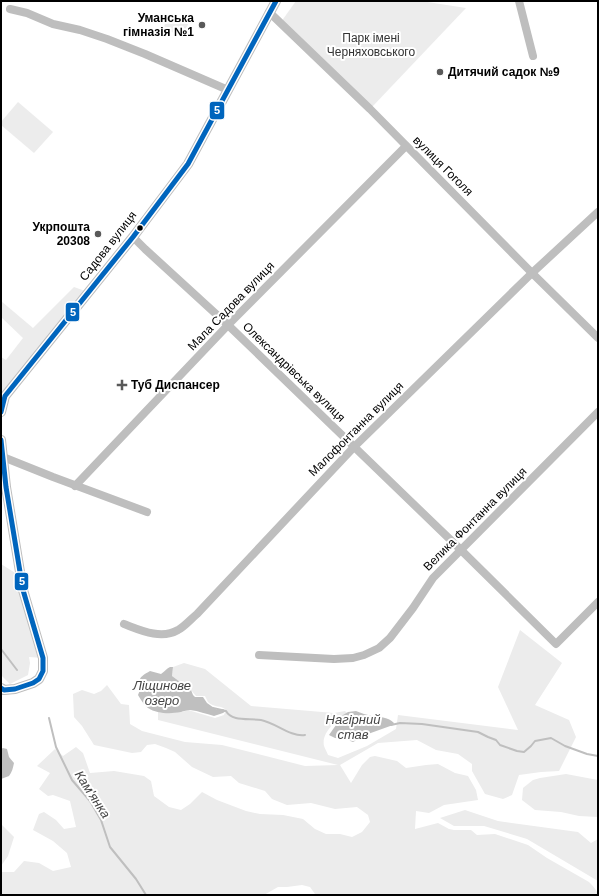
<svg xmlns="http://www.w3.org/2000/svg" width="599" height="896" font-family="Arial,sans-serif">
<rect width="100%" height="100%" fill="#fff"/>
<g fill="#ececec">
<polygon points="296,1 421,1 466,8 372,107 281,22"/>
<polygon points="170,14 189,22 183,37 163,28"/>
<polygon points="18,102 53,132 34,153 1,125 1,122"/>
<polygon points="74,287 88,292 5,396 1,412 1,357 6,360 23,338 1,317 1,301 33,328"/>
<polygon points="1,564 20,576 43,658 29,657 30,663 28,675 10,684 1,675"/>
<path d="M520,630L562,663L535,705L569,720L576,737L559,771L541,772L519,775L512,795L503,799L485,794L472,771V764L458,754L436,750L417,740L378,743L340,765L351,783L362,765L370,757L375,756L397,761L406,768L426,765L438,764L455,773L468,776L476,790L478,800L444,805L429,813L416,811L415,829L438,823L449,829L454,830H471L477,835L495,834L528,845L547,858L589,882C593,886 597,890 598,895H352L349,894L336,895H319L315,894L310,887L302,885L287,887H278L264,895H1V872H14L24,861L39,863L53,871L71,867L67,853L53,841L33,830L39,814L44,812L56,820L64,829L76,827L70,801L53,795L48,796L39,789L50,773L37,766L55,749L63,756L76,747L83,753L90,773L114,771L144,776L151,781L154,796L169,807L181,810L190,804L202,792L217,800L246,811L260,814L283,815L303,819L315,829L326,834H340L352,837L362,832L370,822L368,815L357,807L335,809L311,803L287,805L272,799L265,791L239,783L231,776L213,777L192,767L175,752L166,748L155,744L147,745L141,752L132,753L94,745L82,726L74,717L73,694L82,690L94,694L101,691L107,685L121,704L129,705L130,724L142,731L185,742L222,745L305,766L338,765L158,720V712L169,713L182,712L188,710L215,718L224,715L226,710C222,705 213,708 208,702C207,700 206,698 205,696H196L191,690L172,676L173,667L184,663L205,669L251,706L334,713L345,711L347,713C337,720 321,732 324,746C325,749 327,752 328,755L338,758L367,746L396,729L398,715L518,730L498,687Z"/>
<polygon points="566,774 598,780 598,817 579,816 561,812 535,810 522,800 523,788 533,780 540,778"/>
<polygon points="465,810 498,821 578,832 591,843 598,839 598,881 527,839 484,826 454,826 440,818"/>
<polygon points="1,824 14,837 8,856 1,866"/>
</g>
<g fill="#bfbfbf">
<path d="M170,667H173L172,676L191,690L193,695L195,697H203L207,703L217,710L223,709L226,711L223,713L214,716C206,714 199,711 190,710C187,710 184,711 181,712C171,714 157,714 148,708C144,705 141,700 138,695L140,690L144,688V686L140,683C138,677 145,674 150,671L161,674C165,671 166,669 170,667Z"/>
<path d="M356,711C361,713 367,715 372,716C381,717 388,717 394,723L393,725L368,734L353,742L345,739L335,738L329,735L343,715L348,712Z"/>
<path d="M3,748L7,749L9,757L14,763C13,768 12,772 9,776L1,779V749Z"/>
</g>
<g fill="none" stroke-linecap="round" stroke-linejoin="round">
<g stroke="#bfbfbf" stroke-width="2">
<polyline points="1,649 17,670"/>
<path d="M213,708L226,711C232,722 249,718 261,720C276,723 290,737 305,735"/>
<polyline points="49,718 56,747 72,780 90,801 101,820 110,847 136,879 146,895"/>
<polyline points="391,725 400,723 422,724 478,732 488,737 496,740 500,745 517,751 524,752 531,746 535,741 551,738 565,746 587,754 598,756"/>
</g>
<g stroke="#bebebe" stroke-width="8">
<polyline points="519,1 533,56"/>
<polyline points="10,9 27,13 53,24 80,30 107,39 145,54 228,90"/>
<polyline points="269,12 370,109 532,273 598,338"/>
<polyline points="133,237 145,249 228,325 461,550 556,644 598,602"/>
<polyline points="3,457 53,477 147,512"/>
<polyline points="75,486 228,325 406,146"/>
<path d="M124,624C140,630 161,640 178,630C184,627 191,619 197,614L354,447L532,273L598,212"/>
<polyline points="259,655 334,659 353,658 364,655 379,648 390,638 413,608 433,578 598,412"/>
</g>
<g stroke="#bebebe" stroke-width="10">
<polyline points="1,412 5,396 133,237 188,164 276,1"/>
<polyline points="1,440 6,487 23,590 43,658 43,671 39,679 33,683 15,689 4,690 1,688"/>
</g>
<defs>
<g id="bus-1">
<polyline points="1,412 5,396 133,237 188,164 276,1"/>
<polyline points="1,440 6,487 23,590 43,658 43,671 39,679 33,683 15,689 4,690 1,688"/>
</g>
</defs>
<use href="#bus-1" stroke="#fff" stroke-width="8"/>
<use href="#bus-1" stroke="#0065bd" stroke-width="5"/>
</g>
<g fill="#595959" stroke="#fff" stroke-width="1.5">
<circle cx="202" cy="25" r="4"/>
<circle cx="440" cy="72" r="4"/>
<circle cx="98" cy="234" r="4"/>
<path d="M120 379h4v4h4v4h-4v4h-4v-4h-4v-4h4z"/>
</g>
<circle fill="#000" stroke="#fff" stroke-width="1.5" cx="140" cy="228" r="3.5"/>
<g text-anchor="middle" stroke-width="4" stroke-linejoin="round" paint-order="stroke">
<g font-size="12" font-weight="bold" fill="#000" stroke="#fff" text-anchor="end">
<text x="194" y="22">Уманська<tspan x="194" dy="14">гімназія №1</tspan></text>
<text x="448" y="76" text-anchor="start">Дитячий садок №9</text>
<text x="90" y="231">Укрпошта<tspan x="90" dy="14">20308</tspan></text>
<text x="131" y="389" text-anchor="start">Туб Диспансер</text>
</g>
<g font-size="12" fill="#333" stroke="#fff">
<text x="371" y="42">Парк імені<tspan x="371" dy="14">Черняховського</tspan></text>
</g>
<g font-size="12" fill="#000" stroke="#fff">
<text transform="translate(443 166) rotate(45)" y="4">вулиця Гоголя</text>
<text transform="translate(108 246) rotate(-52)" y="4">Садова вулиця</text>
<text transform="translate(231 306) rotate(-46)" y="4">Мала Садова вулиця</text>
<text transform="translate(294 372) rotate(44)" y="4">Олександрівська вулиця</text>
<text transform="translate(356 429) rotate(-45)" y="4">Малофонтанна вулиця</text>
<text transform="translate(475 519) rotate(-45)" y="4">Велика Фонтанна вулиця</text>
</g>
<g font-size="13" font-style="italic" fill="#444" stroke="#fff">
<text x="162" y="690">Ліщинове<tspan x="162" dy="15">озеро</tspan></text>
<text x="353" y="724">Нагірний<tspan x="353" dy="15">став</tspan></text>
<text transform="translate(93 794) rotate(57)" y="5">Кам'янка</text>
</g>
</g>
<g stroke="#fff" stroke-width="1.5">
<rect x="209" y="101" width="16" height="19" rx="4" fill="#0065bd"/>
<rect x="65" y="302" width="15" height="20" rx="4" fill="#0065bd"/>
<rect x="14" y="572" width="15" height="19" rx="4" fill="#0065bd"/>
</g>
<g font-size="11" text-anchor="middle" font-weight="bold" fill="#fff">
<text x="217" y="114">5</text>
<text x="73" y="316">5</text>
<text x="22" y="585">5</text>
</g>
<rect width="599" height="896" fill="none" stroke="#000000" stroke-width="4"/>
</svg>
